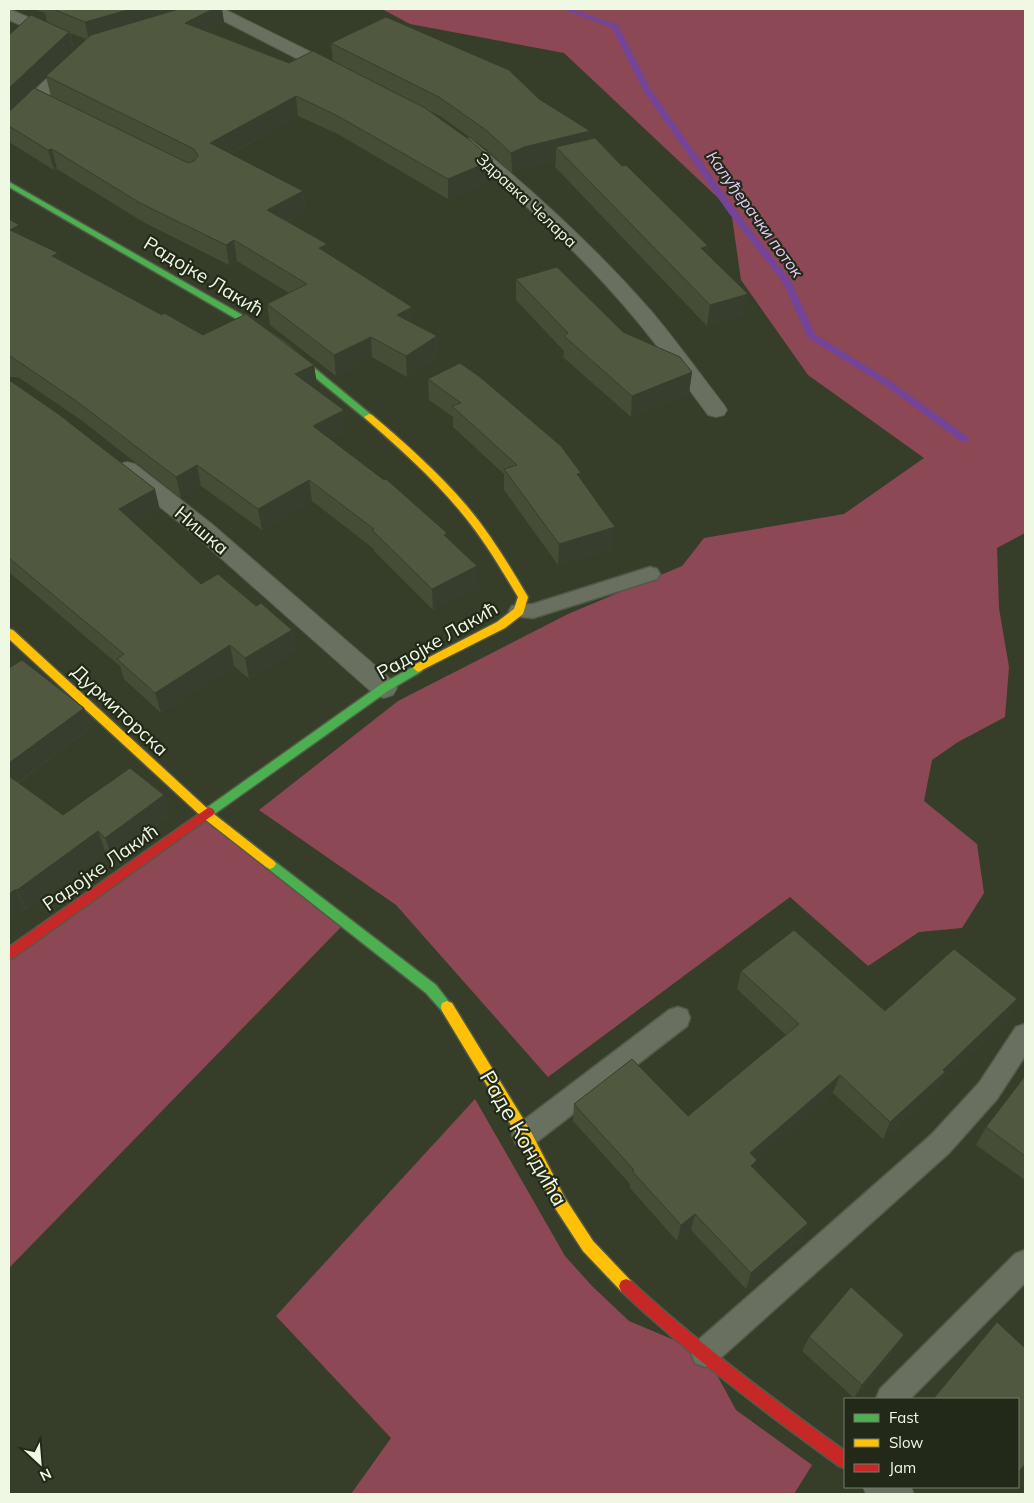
<svg xmlns="http://www.w3.org/2000/svg" width="1034" height="1503" font-family="Mulish,sans-serif">
<rect width="100%" height="100%" fill="#363e29"/>
<g fill="#8c4855">
<polygon points="382,9 1025,9 1025,533 997,548 999,608 1009,667 1005,717 958,742 932,760 924,801 977,844 984,893 962,928 919,932 868,966 790,897 548,1077 396,905 259,810 398,701 568,614 682,566 704,538 844,514 924,458 808,375 741,280 731,210 564,53 410,24"/>
<polygon points="206,814 345,923 9,1268 9,961 96,890"/>
<polygon points="475,1099 565,1256 592,1286 629,1321 705,1353 736,1410 812,1465 794,1494 351,1494 391,1438 276,1316"/>
</g>
<g fill="none" stroke-linecap="round" stroke-linejoin="round">
<polygon fill="#744499" fill-rule="evenodd" points="563,9 572,9 618,25 651,90 734,208 791,281 815,334 892,382 968,437 969,439 968,441 960,441 886,386 808,338 782,281 728,212 643,90 612,28"/>
<defs>
<g id="lane">
<polygon points="650,567 657,569 660,574 657,579 533,618 512,616 509,611 512,606 533,604"/>
<polygon points="678,1007 687,1010 690,1018 687,1026 534,1144 525,1147 516,1144 512,1135 516,1126 669,1010"/>
<polygon points="1025,1024 1025,1056 997,1099 949,1153 715,1363 705,1367 695,1363 691,1353 695,1343 931,1135 979,1083 1016,1027"/>
<polygon points="1025,1250 1025,1283 910,1399 876,1399 880,1389 1015,1254"/>
</g>
<g id="street">
<polygon points="9,9 65,33 67,36 65,39 53,39 9,20"/>
<polygon points="210,9 224,9 343,68 345,72 343,76 331,76 210,14 208,11"/>
<polygon points="76,55 82,56 84,60 82,64 15,128 9,129 9,115 70,56"/>
<path d="M464,138L470,139C535,192 597,249 652,312C677,342 700,374 724,405L727,410L724,415L716,417L708,415C685,384 662,351 637,321C584,257 522,200 458,147L455,143L458,139Z"/>
<polygon points="127,462 135,464 212,524 393,681 397,688 393,695 384,698 375,695 196,536 119,474 115,469 119,464"/>
<polygon points="863,1487 911,1487 914,1494 866,1494"/>
</g>
<g id="fast">
<polygon points="9,182 251,320 284,343 374,417 372,419 366,419 278,347 245,324 9,187"/>
<polygon points="418,664 423,668 422,671 388,691 213,815 205,815 203,812 205,809 380,685"/>
<polygon points="270,859 274,861 436,985 453,1007 452,1011 447,1013 442,1011 426,993 266,867 264,864 266,861"/>
</g>
<g id="slow">
<path d="M369,414L372,415C405,443 438,472 466,505C490,533 509,565 528,597L523,614L505,628L418,672L413,668L414,665L497,622L514,609L518,597C500,567 482,537 460,511C432,477 399,448 366,419L364,417Z"/>
<polygon points="9,629 13,630 210,811 274,861 276,864 274,867 270,869 266,867 202,817 9,639"/>
<polygon points="447,1001 452,1003 530,1130 565,1198 593,1241 631,1281 633,1286 631,1291 626,1293 621,1291 583,1251 555,1208 520,1140 442,1011 441,1007 442,1003"/>
</g>
<g id="jam">
<polygon points="209,807 213,809 215,812 213,815 13,958 9,959 9,947"/>
<path d="M626,1279L631,1281C698,1343 771,1398 845,1451V1468L839,1466C763,1411 689,1355 621,1291L619,1286L621,1281Z"/>
</g>
</defs>
<use href="#lane" stroke="#535a48" stroke-width="3"/>
<use href="#street" stroke="#535a48" stroke-width="2"/>
<use href="#fast" stroke="#535a48" stroke-width="3"/>
<use href="#slow" stroke="#535a48" stroke-width="3"/>
<use href="#jam" stroke="#535a48" stroke-width="3"/>
<use href="#lane" fill="#697060" fill-rule="evenodd"/>
<use href="#street" fill="#697060" fill-rule="evenodd"/>
<use href="#fast" fill="#4caf50" fill-rule="evenodd"/>
<use href="#slow" fill="#ffc107" fill-rule="evenodd"/>
<use href="#jam" fill="#c62828" fill-rule="evenodd"/>
</g>
<g fill="#454d37" fill-rule="evenodd">
<path d="M34,9H222L224,23L208,31L289,63L333,61L331,43L539,99L590,131V139L622,166L708,246L707,254L745,314L707,326L555,167L556,159L524,167L512,173L486,149L440,116L430,111L493,160V180L448,199L338,134L298,116L230,154L303,191L305,211L287,221L327,244L328,254L412,307L413,323L437,336L438,356L407,377L372,357L336,376L270,325L267,304L289,293L237,261L229,265L145,223L57,169L54,170L9,142V35L47,22L45,13ZM70,33L86,39L74,51ZM46,77L51,96L81,111L35,88Z"/>
<polygon points="9,219 22,236 58,253 60,261 162,315 203,335 314,365 317,386 313,387 346,431 330,439 447,537 478,587 433,610 374,551 374,549 312,501 262,530 201,486 181,498 81,420 18,377 9,377"/>
<polygon points="516,279 623,332 692,372 689,393 631,417 563,357 564,351 516,300"/>
<polygon points="428,379 581,480 614,548 558,565 504,490 504,474 453,427 453,417 429,400"/>
<polygon points="9,380 160,510 135,524 201,584 256,606 292,630 296,650 249,679 234,666 161,713 124,679 120,666 9,572"/>
<polygon points="9,668 84,708 91,728 18,783 63,815 170,815 113,858 105,851 26,910 25,909 9,920"/>
<polygon points="741,971 885,1011 1008,1018 940,1082 937,1089 883,1139 833,1093 756,1160 755,1169 808,1223 801,1239 746,1289 691,1230 677,1241 630,1188 630,1184 573,1121 574,1104 688,1116 786,1035 737,989"/>
<polygon points="1025,1076 1025,1180 976,1145 986,1127"/>
<polygon points="809,1337 896,1349 854,1398 802,1351"/>
</g>
<g fill="#383e2d">
<polygon points="131,9 199,9 89,41 85,22"/>
<polygon points="213,9 222,9 224,23 188,42 185,23"/>
<polygon points="69,32 74,51 9,113 9,88"/>
<polygon points="296,96 298,116 213,163 210,143"/>
<polygon points="590,131 589,151 556,147 556,159 524,167 512,173 511,153 524,147"/>
<polygon points="52,149 57,169 54,170 48,150"/>
<polygon points="493,160 493,180 448,199 448,179"/>
<polygon points="303,191 305,211 270,230 267,210"/>
<polygon points="19,225 25,245 10,230"/>
<polygon points="234,240 237,261 229,265 226,245"/>
<polygon points="327,244 329,265 319,248"/>
<polygon points="708,246 706,267 701,248"/>
<polygon points="58,253 63,273 52,256"/>
<polygon points="748,294 745,314 707,326 710,305"/>
<polygon points="412,307 414,328 397,315"/>
<polygon points="437,336 438,356 407,377 406,356"/>
<polygon points="371,337 372,357 336,376 334,355"/>
<polygon points="314,365 317,386 298,395 295,374"/>
<polygon points="692,372 689,393 631,417 632,396"/>
<polygon points="344,410 346,431 316,447 313,426"/>
<polygon points="197,465 201,486 181,498 176,477"/>
<polygon points="581,473 580,494 577,474"/>
<polygon points="309,480 312,501 262,530 258,509"/>
<polygon points="155,489 160,510 124,530 119,509"/>
<polygon points="615,527 614,548 558,565 559,544"/>
<polygon points="477,566 478,587 433,610 432,589"/>
<polygon points="292,630 296,650 249,679 245,658"/>
<polygon points="230,645 234,666 161,713 155,693"/>
<polygon points="84,708 91,728 9,789 9,763"/>
<polygon points="164,795 170,815 113,858 105,838"/>
<polygon points="98,831 105,851 26,910 17,890"/>
<polygon points="16,889 25,909 9,920 9,894"/>
<polygon points="1017,999 1008,1018 940,1082 937,1089 883,1139 890,1122 943,1070"/>
<polygon points="840,1075 833,1093 745,1170 750,1153"/>
<polygon points="757,1160 752,1177 751,1166"/>
<polygon points="695,1214 691,1230 677,1241 681,1225"/>
<polygon points="808,1223 801,1239 746,1289 751,1273"/>
<polygon points="904,1335 896,1349 854,1398 862,1385"/>
</g>
<g fill="#505940" stroke="#383e2d">
<polygon points="53,9 131,9 85,22"/>
<polygon points="179,9 213,9 185,23 289,63 313,51 425,108 471,141 493,160 448,179 336,115 296,96 210,143 303,191 267,210 327,244 319,248 412,307 397,315 437,336 406,356 371,337 334,355 267,304 307,284 234,240 226,245 140,203 52,149 48,150 9,126 9,110 11,110 34,88 188,163 194,161 198,156 194,149 46,76 91,35"/>
<polygon points="31,15 69,32 9,88 9,35"/>
<polygon points="386,17 509,70 539,99 590,131 524,147 511,153 486,130 439,97 331,43"/>
<polygon points="595,138 622,166 626,165 708,246 701,248 748,294 710,305 556,147"/>
<polygon points="9,219 19,225 10,230 58,253 52,256 162,315 164,313 203,335 246,314 314,365 295,374 344,410 313,426 384,480 386,479 447,533 444,535 477,566 432,589 372,530 374,529 309,480 258,509 197,465 176,477 75,400 12,357 9,356"/>
<polygon points="557,267 623,332 680,357 692,372 632,396 564,336 568,333 516,279"/>
<polygon points="460,363 480,377 561,446 581,473 577,474 615,527 559,544 504,469 517,465 452,406 461,403 428,379"/>
<polygon points="9,380 57,413 155,489 119,509 201,584 218,574 256,606 261,603 292,630 245,658 230,645 155,693 117,659 124,654 9,558"/>
<polygon points="22,660 84,708 9,763 9,668"/>
<polygon points="130,768 164,795 105,838 98,831 17,890 16,889 9,894 9,776 63,815"/>
<polygon points="794,930 885,1011 954,949 1017,999 943,1070 945,1072 890,1122 840,1075 750,1153 757,1160 751,1166 808,1223 751,1273 695,1214 681,1225 632,1171 634,1170 574,1104 632,1059 688,1116 799,1024 741,971"/>
<polygon points="1025,1076 1025,1156 986,1127"/>
<polygon points="851,1287 904,1335 862,1385 809,1337"/>
<polygon points="997,1322 1025,1348 1025,1464 1018,1473 1018,1399 935,1399 934,1398"/>
</g>
<g text-anchor="middle" stroke-width="4.5" stroke-linejoin="round" paint-order="stroke">
<g font-size="16" fill="#eef8e3" stroke="#222919">
<text transform="translate(527 200) rotate(43)" y="6">Здравка Челара</text>
</g>
<g font-size="16" font-style="italic" fill="#e4cbfc" stroke="#222919">
<text transform="translate(755 214) rotate(54)" y="6">Калуђерачки поток</text>
</g>
<g font-size="19" fill="#eef8e3" stroke="#222919">
<text transform="translate(204 276) rotate(31)" y="7">Радојке Лакић</text>
<text transform="translate(202 530) rotate(40)" y="7">Нишка</text>
<text transform="translate(437 640) rotate(-30)" y="7">Радојке Лакић</text>
<text transform="translate(120 710) rotate(43)" y="7">Дурмиторска</text>
<text transform="translate(100 867) rotate(-35)" y="7">Радојке Лакић</text>
</g>
<g font-size="22" fill="#eef8e3" stroke="#222919">
<text transform="translate(524 1138) rotate(60)" y="8">Раде Кондића</text>
</g>
</g>
<rect width="1034" height="1503" fill="none" stroke="#eef8e3" stroke-width="20"/>
<rect x="844" y="1398" width="175" height="90" fill="#222919" stroke="#747c6a"/>
<rect x="854" y="1414" width="25" height="8" fill="#4caf50" stroke="#747c6a"/>
<text x="889" y="1423" font-size="15" fill="#eef8e3">Fast</text>
<rect x="854" y="1439" width="25" height="8" fill="#ffc107" stroke="#747c6a"/>
<text x="889" y="1448" font-size="15" fill="#eef8e3">Slow</text>
<rect x="854" y="1464" width="25" height="8" fill="#c62828" stroke="#747c6a"/>
<text x="889" y="1473" font-size="15" fill="#eef8e3">Jam</text>
<g transform="translate(40 1463) rotate(154)" stroke="#222919" stroke-width="4" paint-order="stroke">
<path d="M0-4L9 19L0 12L-9 19Z" fill="#eef8e3"/>
<text y="-8" font-size="14" font-weight="bold" text-anchor="middle" fill="#eef8e3">N</text>
</g>
</svg>
